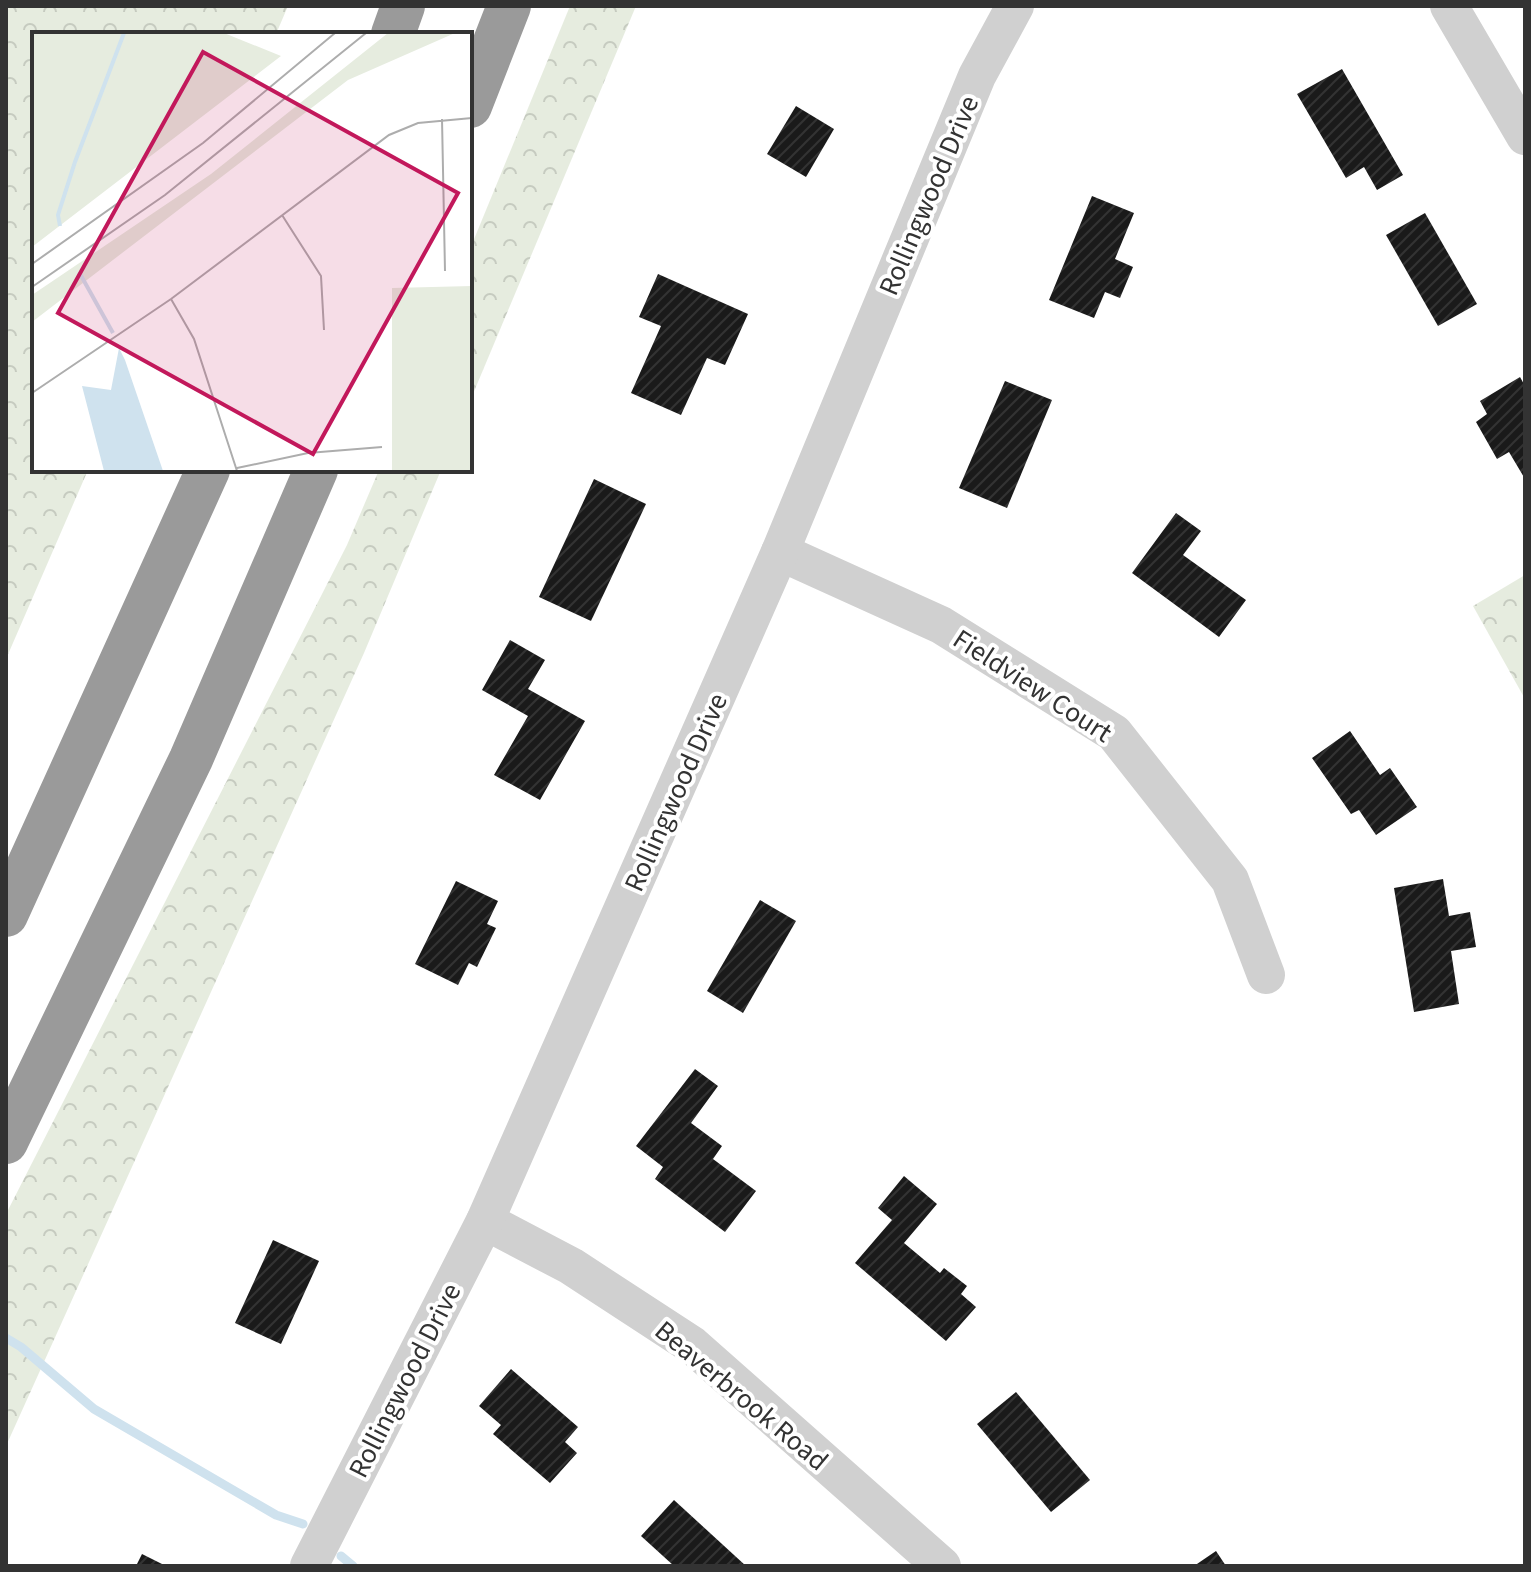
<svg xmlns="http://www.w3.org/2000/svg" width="1531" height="1572" font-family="'Source Sans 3',sans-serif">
<defs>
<pattern id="forest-crowns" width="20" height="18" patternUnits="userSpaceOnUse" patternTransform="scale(2)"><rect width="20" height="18" fill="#e6ecdf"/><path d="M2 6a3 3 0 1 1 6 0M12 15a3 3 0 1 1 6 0" fill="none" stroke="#c6cbc0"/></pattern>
<pattern id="building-hatch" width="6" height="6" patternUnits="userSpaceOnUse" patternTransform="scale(2)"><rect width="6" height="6" fill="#1a1a1a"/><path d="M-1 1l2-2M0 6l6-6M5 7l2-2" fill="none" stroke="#333"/></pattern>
</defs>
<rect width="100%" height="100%" fill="#fff"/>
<g fill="url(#forest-crowns)">
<polygon points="6,6 288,6 276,34 34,34 34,470 88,470 6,659"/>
<polygon points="570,6 636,6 470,401 470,249"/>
<polygon points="379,470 441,470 364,653 6,1446 6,1214 347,545"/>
<polygon points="1525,575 1525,699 1473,606"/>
</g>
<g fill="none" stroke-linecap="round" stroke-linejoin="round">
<g stroke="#cfe2ee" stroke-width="9">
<polyline points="6,1338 21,1347 94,1409 276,1515 303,1524"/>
<polyline points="341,1556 353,1566"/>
</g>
</g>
<g fill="url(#building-hatch)">
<polygon points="1342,69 1403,175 1377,190 1364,167 1346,178 1297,94"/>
<polygon points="796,106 834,129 806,177 767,154"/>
<polygon points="1092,196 1134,213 1115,259 1133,267 1120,298 1105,292 1094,318 1049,300"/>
<polygon points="1425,213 1477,304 1438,326 1386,235"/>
<polygon points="658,274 748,314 725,365 707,358 681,415 631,393 661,326 639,317"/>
<polygon points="1520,377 1525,386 1525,479 1509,452 1497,459 1476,422 1487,414 1480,401"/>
<polygon points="1005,381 1052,400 1007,508 959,488"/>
<polygon points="594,479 646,504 591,621 539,597"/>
<polygon points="1176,513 1201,531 1183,555 1246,600 1219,637 1132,573"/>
<polygon points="510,640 545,660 528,689 585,721 540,800 494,775 528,716 482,690"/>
<polygon points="1350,731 1380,775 1390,768 1417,807 1376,835 1359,810 1351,814 1312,758"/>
<polygon points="1443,879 1449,916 1470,912 1476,947 1451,951 1459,1004 1414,1012 1394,888"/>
<polygon points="456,881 498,901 487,924 496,928 477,967 469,963 458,985 415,964"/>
<polygon points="760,900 796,921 743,1013 707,991"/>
<polygon points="695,1069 718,1086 691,1123 722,1146 713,1159 756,1191 725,1232 655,1179 663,1167 636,1146"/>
<polygon points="904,1176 937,1204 904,1243 940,1273 944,1268 967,1286 961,1294 976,1307 946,1341 855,1263 892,1220 878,1208"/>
<polygon points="273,1240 319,1261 281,1344 235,1323"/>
<polygon points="511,1369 578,1427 565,1442 577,1453 550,1483 493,1434 501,1425 479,1406"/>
<polygon points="1016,1392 1090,1480 1051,1512 977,1424"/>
<polygon points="674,1500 746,1566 674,1566 641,1536"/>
<polygon points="1216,1551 1226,1566 1194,1566"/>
<polygon points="142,1554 166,1566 136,1566"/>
</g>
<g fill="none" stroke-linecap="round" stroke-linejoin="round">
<g stroke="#d0d0d0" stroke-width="38">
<polyline points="1449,6 1525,136"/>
<polyline points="780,552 941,625 1114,733 1230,880 1266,975"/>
<polyline points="485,1221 571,1266 692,1345 942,1566"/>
<polyline points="309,1566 485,1221 780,552 977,76 1015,6"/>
</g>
<g stroke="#9a9a9a" stroke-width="44">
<polyline points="393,34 403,6"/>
<polyline points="470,106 509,6"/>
<polyline points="6,915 208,470"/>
<polyline points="6,1142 191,759 316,470"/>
</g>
</g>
<g text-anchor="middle" stroke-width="8" stroke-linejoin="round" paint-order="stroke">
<g font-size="28" fill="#333" stroke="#fff">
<text transform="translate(928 195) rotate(-67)" y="10">Rollingwood Drive</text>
<text transform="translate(1033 685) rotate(33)" y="10">Fieldview Court</text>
<text transform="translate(675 792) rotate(-66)" y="10">Rollingwood Drive</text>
<text transform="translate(404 1380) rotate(-63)" y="10">Rollingwood Drive</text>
<text transform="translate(742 1395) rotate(40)" y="10">Beaverbrook Road</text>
</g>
</g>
<g transform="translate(32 32)">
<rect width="440" height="440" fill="#fff"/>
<path d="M0,1H192L249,24L0,215ZM356,1H423L316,48L0,290V263L179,142ZM440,254V439H360V256Z" fill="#e6ecdf"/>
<path d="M87,316L93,328L131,439H72L50,354L79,358Z" fill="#cfe2ee"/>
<path fill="none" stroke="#cfe2ee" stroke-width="4" d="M28,194L26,183L43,130L92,1M47,240L81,301"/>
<path fill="none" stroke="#adadad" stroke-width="2" d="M410,87L413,239M250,183L289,244L292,298M0,232L171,111L303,1M0,255L133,163L334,1M139,267L162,307L205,439M0,361L139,267L357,103L386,91L440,86M205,436L276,421L350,415"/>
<path fill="#c2185b" fill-opacity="0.15" stroke="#c2185b" stroke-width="4" d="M171,20L426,161L281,422L26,281Z"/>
<rect width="440" height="440" fill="none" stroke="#333" stroke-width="4"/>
</g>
<rect width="1531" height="1572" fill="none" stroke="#333333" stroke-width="16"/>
</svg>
